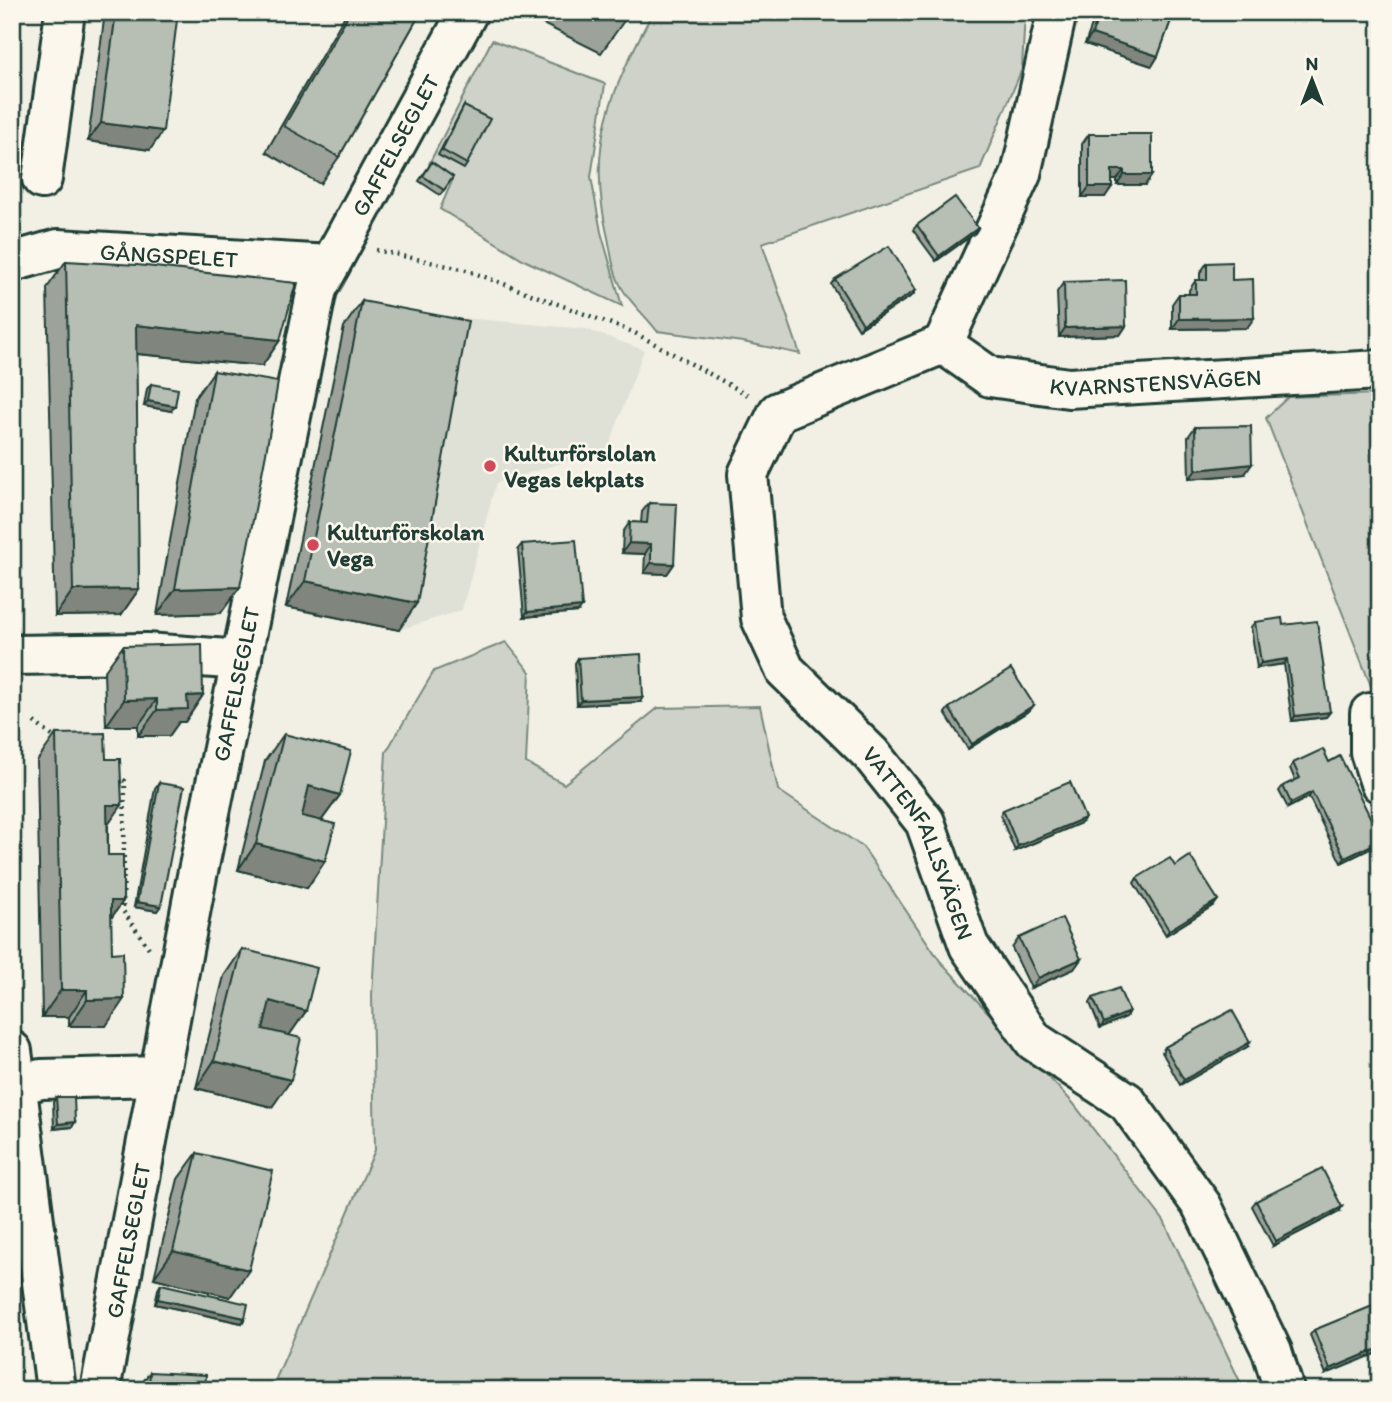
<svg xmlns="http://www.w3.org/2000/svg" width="1392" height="1402" font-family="Itim,sans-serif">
<rect width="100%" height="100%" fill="#f2f0e5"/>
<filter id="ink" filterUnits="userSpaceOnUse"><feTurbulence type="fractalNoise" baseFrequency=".0143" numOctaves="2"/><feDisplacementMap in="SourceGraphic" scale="14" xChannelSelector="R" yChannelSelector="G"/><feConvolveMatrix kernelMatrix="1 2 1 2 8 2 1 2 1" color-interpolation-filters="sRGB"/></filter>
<g filter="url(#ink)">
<polygon fill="#e0e1d6" points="464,318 586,329 644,350 608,449 496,483 462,610 399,630 449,347"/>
<g fill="#cfd2c8" stroke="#77887e" stroke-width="2">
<path d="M653,12H1025L1022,69L980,169L762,243L800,354L743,342L657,331C645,315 625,298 618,280C612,267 611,251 608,238C586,143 610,94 653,12Z"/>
<polygon points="492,40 605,84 591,177 601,232 622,306 526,261 440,209 452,181 429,164"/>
<polygon points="1380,394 1380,709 1266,418 1288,397"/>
<polygon points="506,642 530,672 526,763 564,784 658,708 760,706 778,790 863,847 940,961 1073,1103 1164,1221 1244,1390 271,1390 375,1150 372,995 386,752 434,671"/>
</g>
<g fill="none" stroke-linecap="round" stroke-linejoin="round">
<defs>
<g id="minor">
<polyline points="42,179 65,12"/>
<path id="s1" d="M12,262L58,249L330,265"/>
<path id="s2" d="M943,344L778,412L748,474L761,618L785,670L871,754L925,822L969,946L1034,1041L1127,1102L1202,1206L1272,1351L1284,1390"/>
<path id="s3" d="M943,344L990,377L1069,388L1380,370"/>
<polyline points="943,344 1021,174 1057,12"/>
<polyline points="12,655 146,653 242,660"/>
<polyline points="1370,713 1370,752 1380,783"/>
<polyline points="12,1051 56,1390"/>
<polyline points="12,1086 41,1079 158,1076"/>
<path id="s4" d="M100,1390L197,876L317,289L468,12"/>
</g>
</defs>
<use href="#minor" stroke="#1f3d34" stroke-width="44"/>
<g stroke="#1f3d34" stroke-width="4.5" stroke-dasharray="2 5" stroke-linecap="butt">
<polyline points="12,220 25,221"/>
<polyline points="376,250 466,270 633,332 750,396"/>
<polyline points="34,722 56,739"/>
<polyline points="117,777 125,781 123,911 149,948"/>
</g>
<use href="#minor" stroke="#fbf7ec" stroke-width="38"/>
</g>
<g fill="#9da39a" stroke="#1f3d34" stroke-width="2">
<polygon points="105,12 178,12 150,150 88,141"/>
<polygon points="347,12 421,12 339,157 320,184 266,152"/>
<polygon points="519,12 629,12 626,18 601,53"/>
<polygon points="1097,12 1174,12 1158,56 1152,66 1085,44"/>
<polygon points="464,106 467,164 464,169 438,155"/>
<polygon points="1089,134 1152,175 1145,185 1117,185 1117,180 1112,180 1105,197 1082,197 1082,144"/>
<polygon points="432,162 453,177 440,195 419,181"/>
<polygon points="917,225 978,228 975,233 936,261 913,230"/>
<polygon points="66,261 280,340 262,366 136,354 139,589 121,615 55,616 47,288"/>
<polygon points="1207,263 1232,280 1247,328 1172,329 1172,304 1179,294 1189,294 1189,290 1196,280 1200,280 1200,273"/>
<polygon points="835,279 916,290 913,295 859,329 831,284"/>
<polygon points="1064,282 1126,326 1120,335 1059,337 1057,292"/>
<polygon points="362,301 399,630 286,607 344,327"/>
<polygon points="214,371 221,613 157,615 195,398"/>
<polygon points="151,384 171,411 144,406 147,389"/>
<polygon points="1195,427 1245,474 1189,479 1188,437"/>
<polygon points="649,503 674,564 667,574 644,573 645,554 622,553 623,532 630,522 641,523 642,512"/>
<polygon points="522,544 578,612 524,617 518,549"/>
<polygon points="1255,622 1283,625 1330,712 1326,717 1292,721 1284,664 1257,668 1251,627"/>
<polygon points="123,646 203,695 185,722 179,722 169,736 138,736 138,726 106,726 104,672"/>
<polygon points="578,658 640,702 577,705 575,663"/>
<polygon points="1034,705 1030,710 968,749 945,713 949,708"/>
<polygon points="56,734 108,825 108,855 123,901 111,918 106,1026 69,1026 69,1017 42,1017 37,761"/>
<polygon points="284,734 340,795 321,821 325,861 307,888 238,870 265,761"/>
<polygon points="1329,762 1378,845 1341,863 1309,797 1288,808 1279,791 1283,786 1295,780 1290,768 1293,763"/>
<polygon points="159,783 157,911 134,907 155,788"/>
<polygon points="1003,810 1081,823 1015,851 1000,815"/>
<polygon points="1175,866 1218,900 1214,905 1166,935 1134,883 1137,878"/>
<polygon points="1019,938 1081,959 1074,969 1031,988 1012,948"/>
<polygon points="242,949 306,1011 289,1035 272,1107 196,1088 224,976"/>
<polygon points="1093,998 1129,1012 1126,1017 1100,1028 1090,1003"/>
<polygon points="1165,1047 1247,1047 1180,1085 1162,1052"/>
<polygon points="56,1097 75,1122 72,1127 54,1129 53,1102"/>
<polygon points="197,1153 230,1297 154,1278 178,1179"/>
<polygon points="1256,1201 1339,1212 1273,1246 1252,1206"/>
<polygon points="161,1284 245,1318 242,1323 155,1304 158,1289"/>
<polygon points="1380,1303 1326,1374 1310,1335 1314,1330"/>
<polygon points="150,1372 205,1390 137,1390"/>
</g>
<g fill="#80857d" stroke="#1f3d34" stroke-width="2">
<polygon points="1092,34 1158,56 1152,66 1085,44"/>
<polygon points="101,123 163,131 150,150 88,141"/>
<polygon points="1112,170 1124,170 1117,180 1105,180"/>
<polygon points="1124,175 1152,175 1145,185 1117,185"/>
<polygon points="1089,187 1112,187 1105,197 1082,197"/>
<polygon points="978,228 975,233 936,261 939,256"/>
<polygon points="916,290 913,295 859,329 863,324"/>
<polygon points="1254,318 1247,328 1172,329 1179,319"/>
<polygon points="136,325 280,340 262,366 117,352"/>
<polygon points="1126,326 1120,335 1059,337 1065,328"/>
<polygon points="148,401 175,406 171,411 144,406"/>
<polygon points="1252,464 1245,474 1189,479 1196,470"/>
<polygon points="629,543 651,544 645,554 622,553"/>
<polygon points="651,563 674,564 667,574 644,573"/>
<polygon points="305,581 417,603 399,630 286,607"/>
<polygon points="240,587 221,613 157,615 175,589"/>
<polygon points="139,589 121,615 55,616 73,590"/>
<polygon points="582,607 578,612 524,617 527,612"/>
<polygon points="1287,659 1284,664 1257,668 1261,663"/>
<polygon points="203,695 185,722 179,722 169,736 138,736 157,710 187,696"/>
<polygon points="643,697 640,702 577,705 581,700"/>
<polygon points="157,699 138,726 106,726 124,700"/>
<polygon points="1034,705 1030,710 968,749 972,744"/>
<polygon points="1330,712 1326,717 1292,721 1295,716"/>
<polygon points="309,786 340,795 321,821 290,813"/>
<polygon points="1312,792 1309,797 1288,808 1291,803"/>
<polygon points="107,805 122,805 103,832"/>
<polygon points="1085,818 1081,823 1015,851 1018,846"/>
<polygon points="1380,841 1378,845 1341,863 1345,858"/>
<polygon points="256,844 325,861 307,888 238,870"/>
<polygon points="1218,900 1214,905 1166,935 1169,930"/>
<polygon points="111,901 123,901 105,927"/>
<polygon points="137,902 161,906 157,911 134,907"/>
<polygon points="1081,959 1074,969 1031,988 1038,978"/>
<polygon points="61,990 87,990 69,1017 42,1017"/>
<polygon points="124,999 106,1026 69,1026 87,1000"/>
<polygon points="270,1001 306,1011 288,1037 251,1028"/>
<polygon points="1129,1012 1126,1017 1100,1028 1104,1023"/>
<polygon points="1250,1042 1247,1047 1180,1085 1184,1080"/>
<polygon points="214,1061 291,1080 272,1107 196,1088"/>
<polygon points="75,1122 72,1127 54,1129 58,1124"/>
<polygon points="1342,1207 1339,1212 1273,1246 1276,1241"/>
<polygon points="173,1251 249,1270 230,1297 154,1278"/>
<polygon points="158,1299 245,1318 242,1323 155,1304"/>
<polygon points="1380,1348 1380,1352 1326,1374 1330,1369"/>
</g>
<g fill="#b7beb3" stroke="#1f3d34" stroke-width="2">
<polygon points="116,12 178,12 163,131 101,123"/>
<polygon points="350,12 421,12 339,157 284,126"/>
<polygon points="613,12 629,12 626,18"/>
<polygon points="1100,12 1174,12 1158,56 1092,34"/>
<polygon points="464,106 490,119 467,164 442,150"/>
<polygon points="1089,134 1152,134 1152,175 1124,175 1124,170 1112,170 1112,187 1089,187"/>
<polygon points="432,162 453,177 444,190 423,176"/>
<polygon points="955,197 978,228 939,256 917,225"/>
<polygon points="889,246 916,290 863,324 835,279"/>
<polygon points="66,261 137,265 296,283 280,340 136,325 139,589 73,590"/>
<polygon points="1232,262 1232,280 1253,279 1254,318 1179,319 1179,294 1196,294 1196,280 1207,280 1207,263"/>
<polygon points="1125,280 1126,326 1065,328 1064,282"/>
<polygon points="362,301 468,321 417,603 305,581"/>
<polygon points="214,371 278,382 266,453 240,587 175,589"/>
<polygon points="151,384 178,389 175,406 148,401"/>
<polygon points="1251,426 1252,464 1196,470 1195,427"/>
<polygon points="649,503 677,504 674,564 651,563 651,544 629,543 630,522 647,523"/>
<polygon points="576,540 582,607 527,612 522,544"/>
<polygon points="1282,618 1283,625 1317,621 1330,712 1295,716 1287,659 1261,663 1255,622"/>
<polygon points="202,644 203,695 187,696 188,709 157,710 157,699 124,700 123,646"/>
<polygon points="641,654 643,697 581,700 578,658"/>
<polygon points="1011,669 1034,705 972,744 949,708"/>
<polygon points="105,733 106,759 120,759 122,805 107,805 108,855 123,855 123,901 111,901 111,909 112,953 123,952 124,999 87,1000 87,990 61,990 56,734"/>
<polygon points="284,734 351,751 340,795 309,786 302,816 335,824 325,861 256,844"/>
<polygon points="1323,749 1329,762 1340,756 1380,837 1380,841 1345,858 1312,792 1291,803 1283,786 1300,778 1293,763"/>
<polygon points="1070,782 1085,818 1018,846 1003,810"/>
<polygon points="159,783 184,787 161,906 137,902"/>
<polygon points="1190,856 1218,900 1169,930 1137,878 1170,858 1175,866"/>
<polygon points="1062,918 1081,959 1038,978 1019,938"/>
<polygon points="242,949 317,968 306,1011 270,1001 263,1029 301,1038 291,1080 214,1061"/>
<polygon points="1119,988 1129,1012 1104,1023 1093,998"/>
<polygon points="1232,1010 1250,1042 1184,1080 1165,1047"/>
<polygon points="56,1097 74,1097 75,1122 58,1124"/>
<polygon points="197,1153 273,1171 249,1270 173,1251"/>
<polygon points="1322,1168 1342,1207 1276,1241 1256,1201"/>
<polygon points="161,1284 248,1304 245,1318 158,1299"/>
<polygon points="1380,1303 1380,1348 1330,1369 1314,1330"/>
<polygon points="150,1372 206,1375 205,1390 149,1390"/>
</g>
</g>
<g fill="#d1495b" stroke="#fbf7ec" stroke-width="2.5">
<circle cx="490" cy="466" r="7"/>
<circle cx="313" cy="545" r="7"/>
</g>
<g text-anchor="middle" stroke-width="5" stroke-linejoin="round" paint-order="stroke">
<g font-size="23" fill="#1f3d34" stroke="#fbf7ec">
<text dy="8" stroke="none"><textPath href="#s4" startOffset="1286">GAFFELSEGLET</textPath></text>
<text dy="8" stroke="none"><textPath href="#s1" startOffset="159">GÅNGSPELET</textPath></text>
<text dy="8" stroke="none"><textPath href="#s3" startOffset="224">KVARNSTENSVÄGEN</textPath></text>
<text dy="8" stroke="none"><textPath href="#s4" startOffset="719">GAFFELSEGLET</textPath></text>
<text dy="8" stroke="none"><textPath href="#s2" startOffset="672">VATTENFALLSVÄGEN</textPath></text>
<text dy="8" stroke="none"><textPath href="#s4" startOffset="152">GAFFELSEGLET</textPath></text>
</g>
<g font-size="23" font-weight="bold" fill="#1f3d34" stroke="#fbf7ec" text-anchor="start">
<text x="504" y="461">Kulturförslolan<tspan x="504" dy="26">Vegas lekplats</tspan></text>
<text x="327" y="540">Kulturförskolan<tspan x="327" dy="26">Vega</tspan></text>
</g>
</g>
<rect width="1392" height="1402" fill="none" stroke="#fbf7ec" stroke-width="42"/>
<rect x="21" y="21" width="1350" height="1360" fill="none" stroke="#1f3d34" stroke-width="2.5" filter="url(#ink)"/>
<g transform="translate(1312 80)" stroke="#fbf7ec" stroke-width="5" paint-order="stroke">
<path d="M0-5L12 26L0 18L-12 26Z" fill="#1f3d34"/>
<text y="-10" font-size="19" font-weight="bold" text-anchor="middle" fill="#1f3d34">N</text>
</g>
</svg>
